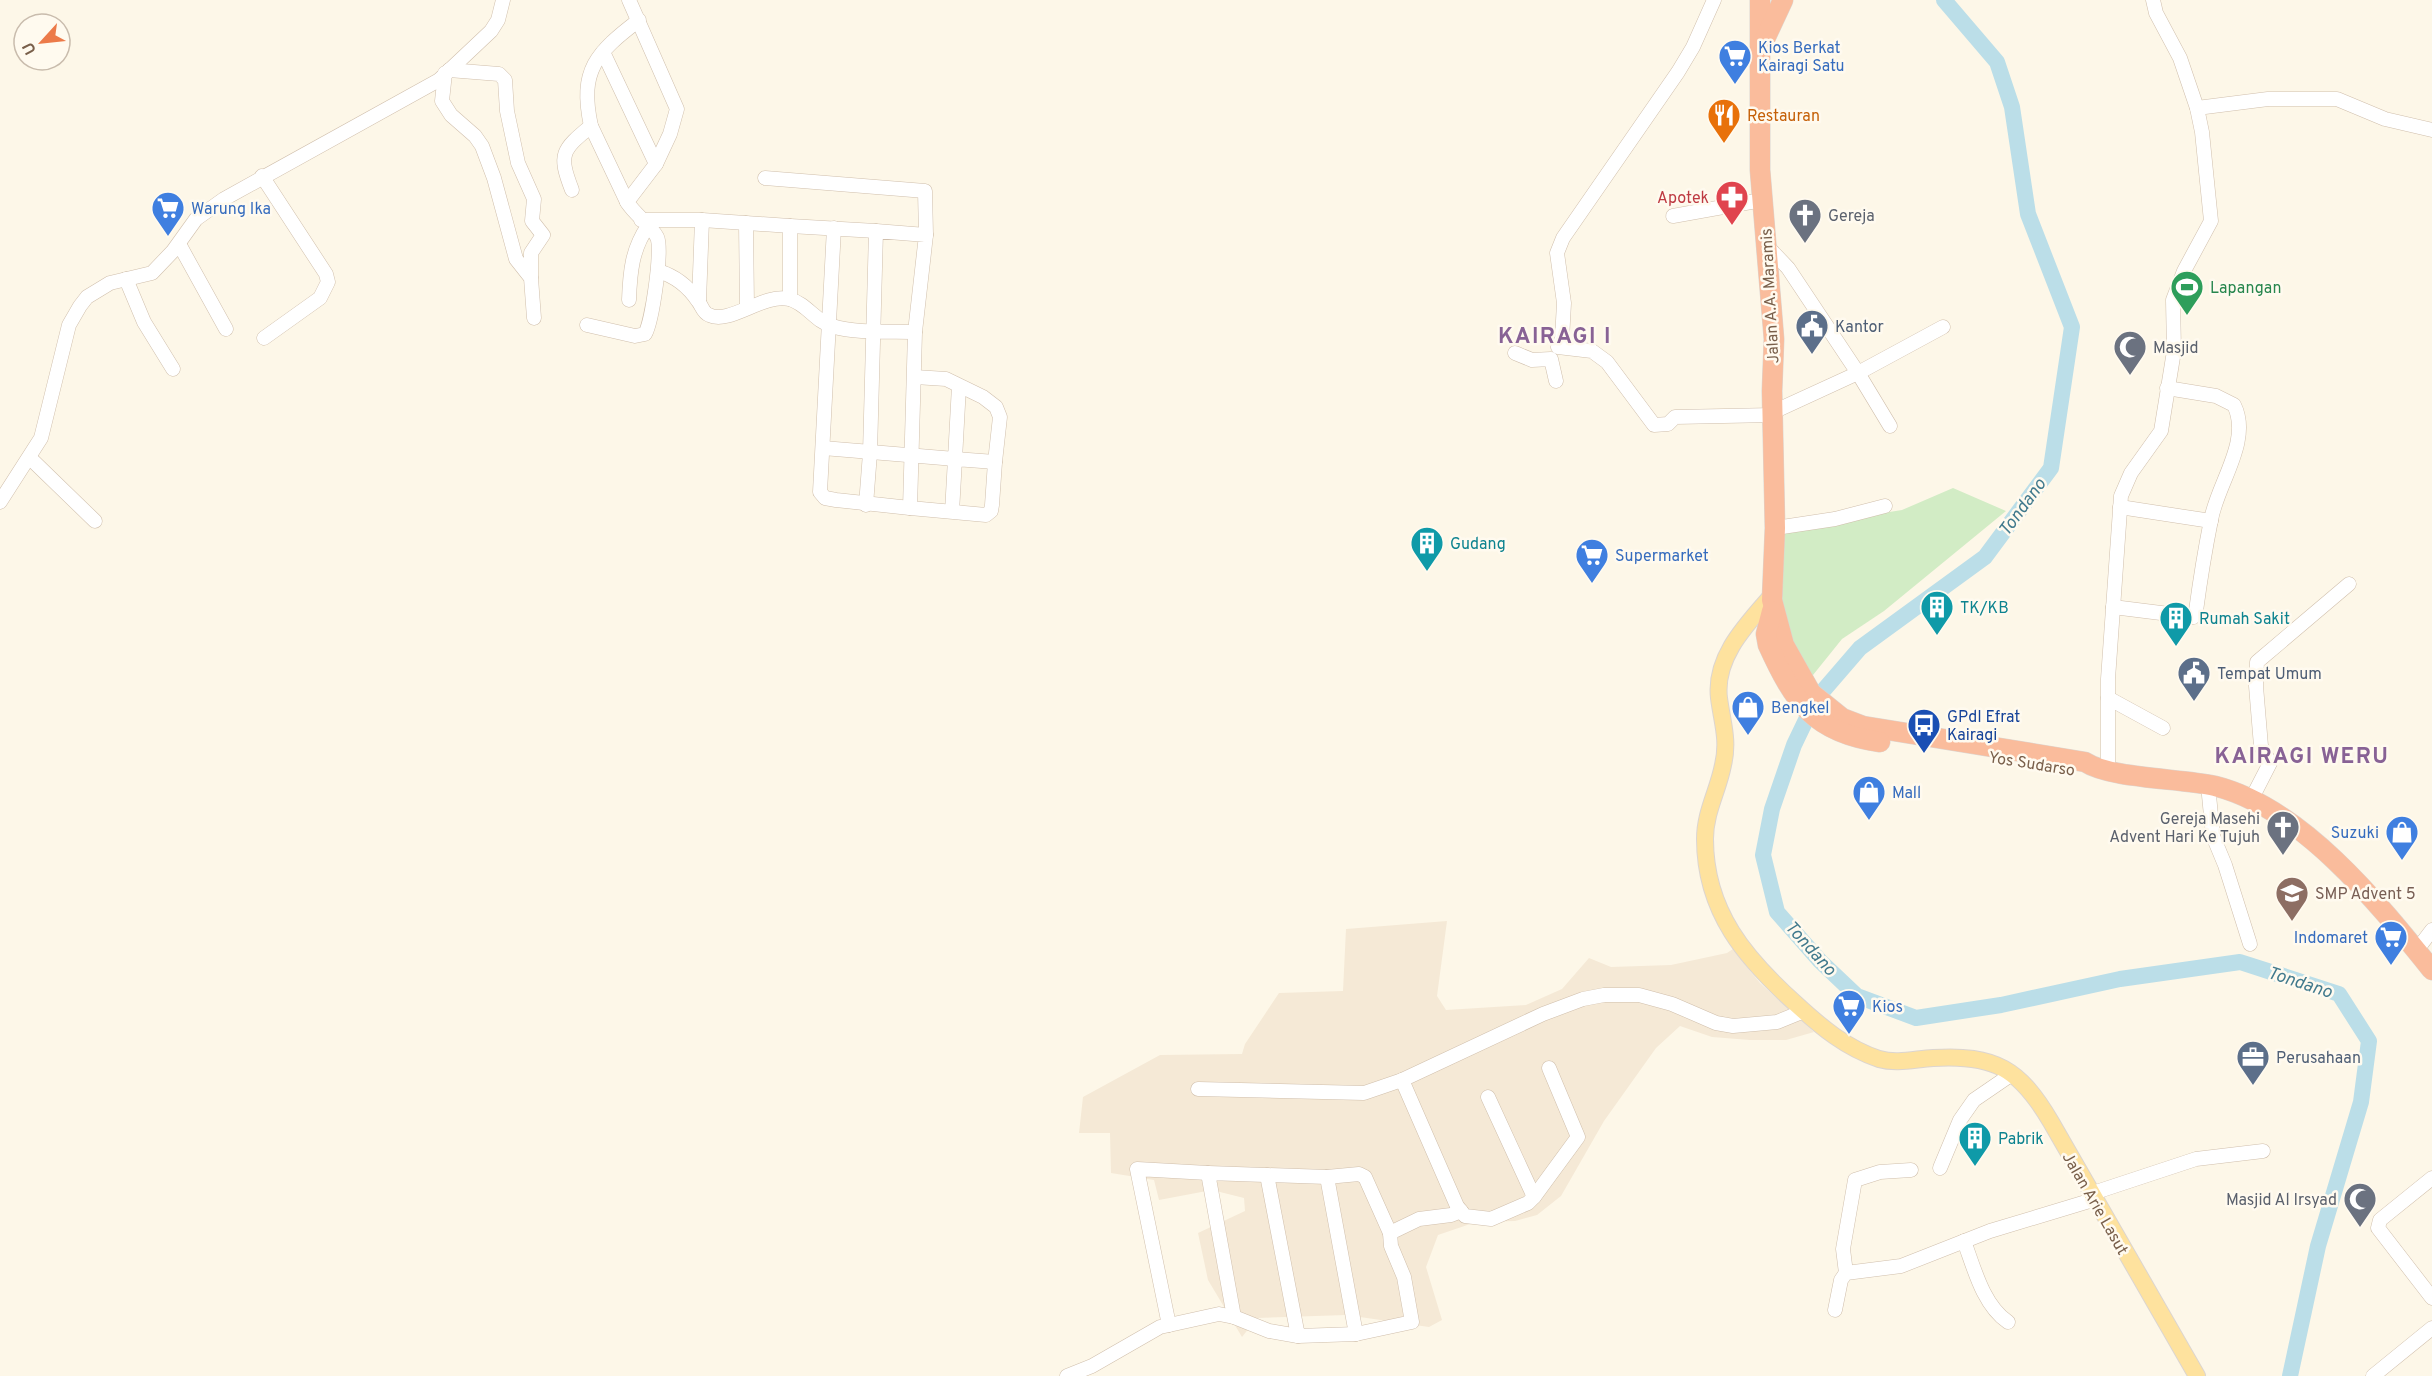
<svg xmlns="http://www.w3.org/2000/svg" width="2432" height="1376" font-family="Overpass,sans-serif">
<rect width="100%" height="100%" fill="#fdf7e8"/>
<polygon fill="#f5e9d6" points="1447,921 1437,996 1446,1010 1526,1005 1562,989 1589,958 1611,967 1671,965 1727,953 1736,947 1746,966 1760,983 1814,1032 1786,1040 1750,1040 1712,1037 1680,1026 1656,1048 1604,1121 1561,1196 1537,1215 1515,1221 1476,1222 1438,1235 1426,1267 1442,1320 1429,1327 1346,1315 1257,1318 1242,1337 1208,1280 1198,1233 1245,1211 1244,1198 1212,1190 1159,1200 1154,1180 1111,1173 1110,1133 1079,1133 1083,1097 1160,1055 1242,1054 1245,1044 1279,993 1343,991 1346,929"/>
<polygon fill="#d2ecc5" points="1953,488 2006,511 1884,611 1842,639 1809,680 1781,632 1776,530 1902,510"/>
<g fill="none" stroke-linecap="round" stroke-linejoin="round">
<polyline stroke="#bbdee8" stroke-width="16" points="1944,0 1997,62 2012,107 2028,214 2072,327 2051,468 1985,557 1860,648 1816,699 1794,745 1772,809 1763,855 1777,912 1820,961 1857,996 1916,1018 2001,1005 2120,979 2240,962 2339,994 2369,1041 2361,1102 2318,1246 2290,1376"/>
<defs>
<g id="minor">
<polyline points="1714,0 1693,47 1678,72 1563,238 1557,253 1564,303 1562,339 1558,347 1592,351 1607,362 1654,425 1668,424 1675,417 1773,415"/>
<polyline points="603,52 656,164"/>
<polyline points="449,70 499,74 505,80 507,111 518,163 534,199 532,221 543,235 531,253 531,277"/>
<polyline points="445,73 442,101 451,115 475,136 482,146 494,178 516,259 531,278 534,318"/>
<polyline points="2197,108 2268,99 2337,99 2385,119 2432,130"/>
<path d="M591,126C579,70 596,53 639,20"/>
<polyline points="262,176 326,274 328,282 320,298 264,338"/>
<polyline points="765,178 925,191 926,235"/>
<path d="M572,190C558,154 562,150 591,126L627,202"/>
<polyline points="1673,216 1762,200"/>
<polyline points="641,220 702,220 790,226"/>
<polyline points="746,223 747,307"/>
<polyline points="834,228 820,492 825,498 836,500 910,508"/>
<polyline points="179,244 226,329"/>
<polyline points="1768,247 1788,268 1858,373 1890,426"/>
<path d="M658,271C675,276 688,286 698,301C702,306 703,313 709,315C730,325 763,293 789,299C806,303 816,322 832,326C858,334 888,331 915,332"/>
<polyline points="126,279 144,322 173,369"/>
<polyline points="790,299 790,226 876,231"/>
<path d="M629,300C630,272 632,249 648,226"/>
<polyline points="699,301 702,220"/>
<path d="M587,325L635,336L645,334C652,322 663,249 657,237C650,224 635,215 627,202L656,164L670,134L677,109L629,0"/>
<polyline points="1515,353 1532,360 1551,359 1556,381"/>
<polyline points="915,377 946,379 983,397 996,407 1000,417 995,462"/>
<polyline points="1773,412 1858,373 1943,327"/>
<polyline points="823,448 955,459 959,386"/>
<polyline points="30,458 95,521"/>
<polyline points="0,502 41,438 69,325 80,306 87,297 110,283 152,273 173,251 196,219 224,199 439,80 491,31 498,20 503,0"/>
<polyline points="866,505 870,453 876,231 926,235 915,332 910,508 986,515 991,511 992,505 995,462 955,459 952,512"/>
<polyline points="2120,507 2211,521"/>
<polyline points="1775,528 1835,519 1885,506"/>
<path d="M2113,607L2193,617L2196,611C2200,581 2205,550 2211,520C2217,484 2252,441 2234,405L2216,396L2167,388"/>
<polyline points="2108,698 2163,728"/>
<polyline points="2108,771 2108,679 2121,496 2131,473 2161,431 2174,351 2173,300 2184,271 2211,221 2202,132 2197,108 2180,58 2156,13 2153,0"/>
<polyline points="2208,785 2213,836 2225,865 2250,944"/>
<polyline points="2251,800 2270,763 2261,746 2256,686 2257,662 2349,584"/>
<polyline points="2416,951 2432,930"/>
<polyline points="1402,1080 1457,1206 1465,1216 1491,1219 1528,1203 1534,1197 1488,1097"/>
<polyline points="1198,1089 1364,1093 1402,1080 1543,1014 1583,999 1604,995 1639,995 1672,1004 1716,1023 1733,1026 1777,1022 1804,1011"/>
<polyline points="1940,1168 1960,1120 1974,1100 2012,1074"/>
<polyline points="1208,1173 1137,1169 1169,1325 1219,1314 1234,1317"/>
<polyline points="1267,1175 1298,1336 1356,1334 1412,1322 1404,1277 1391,1246 1390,1233 1419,1219 1451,1215 1461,1211"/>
<polyline points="1327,1177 1356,1334"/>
<polyline points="2432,1178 2380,1220 2378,1228 2432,1298"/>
<polyline points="2093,1193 2196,1159 2263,1151"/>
<polyline points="1534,1197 1578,1137 1549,1068"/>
<path d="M1964,1241C1974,1268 1983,1305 2008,1322"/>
<polyline points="1846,1273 1843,1249 1855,1180 1880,1172 1911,1170"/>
<polyline points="1835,1310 1841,1280 1846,1273 1901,1266 1990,1231 2096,1199"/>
<polyline points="1298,1336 1269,1331 1234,1317 1208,1173 1327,1177 1359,1174 1365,1177 1390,1233"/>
<polyline points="1067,1376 1092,1366 1160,1327 1169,1325"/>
<polyline points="2373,1376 2432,1328"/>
</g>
<path id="major" d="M1774,593C1748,623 1714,656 1719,698C1722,722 1729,740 1723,765C1718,791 1705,812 1705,839C1705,912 1746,959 1796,1004C1821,1027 1846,1048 1879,1059C1897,1064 1915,1059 1933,1058C1995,1054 2020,1069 2051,1122L2197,1376"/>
<g id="highway">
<path d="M1760,0V170L1774,339L1772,391L1775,528L1772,600L1784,645L1811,693L1842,718L1863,726L2085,762C2111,779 2180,778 2215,786C2302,808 2378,903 2432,970"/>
<polyline points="1763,43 1783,0"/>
<path d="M1772,611L1766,634L1768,645C1794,702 1814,733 1880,742"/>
</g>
</defs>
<use href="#minor" stroke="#d0bfac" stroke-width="15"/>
<use href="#major" stroke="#dcd5d0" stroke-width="18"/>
<use href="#highway" stroke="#dcd5d0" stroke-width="21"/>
<use href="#minor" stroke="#fff" stroke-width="14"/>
<use href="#major" stroke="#fee29e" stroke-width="16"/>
<use href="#highway" stroke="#fabc9c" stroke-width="20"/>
</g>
<defs>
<symbol id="supermarket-pin" viewBox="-11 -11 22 30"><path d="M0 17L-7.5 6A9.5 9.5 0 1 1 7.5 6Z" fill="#3f7fe0" stroke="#fffaef"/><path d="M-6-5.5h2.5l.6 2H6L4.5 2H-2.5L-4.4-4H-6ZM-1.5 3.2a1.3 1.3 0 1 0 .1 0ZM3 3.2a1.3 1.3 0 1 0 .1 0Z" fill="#fff"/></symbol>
<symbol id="restaurant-pin" viewBox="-11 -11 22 30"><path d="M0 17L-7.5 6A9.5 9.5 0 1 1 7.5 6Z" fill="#e8710a" stroke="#fffaef"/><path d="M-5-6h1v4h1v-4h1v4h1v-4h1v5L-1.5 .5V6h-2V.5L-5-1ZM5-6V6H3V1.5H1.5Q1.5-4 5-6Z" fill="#fff"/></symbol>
<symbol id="pharmacy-pin" viewBox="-11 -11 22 30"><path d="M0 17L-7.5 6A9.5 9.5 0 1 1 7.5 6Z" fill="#e0444e" stroke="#fffaef"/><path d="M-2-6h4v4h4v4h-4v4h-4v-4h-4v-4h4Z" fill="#fff"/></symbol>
<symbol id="church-pin" viewBox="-11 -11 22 30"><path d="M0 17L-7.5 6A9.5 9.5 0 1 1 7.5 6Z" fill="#6b7280" stroke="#fffaef"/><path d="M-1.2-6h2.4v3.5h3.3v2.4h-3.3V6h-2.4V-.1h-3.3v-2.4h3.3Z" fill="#fff"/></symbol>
<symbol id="stadium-pin" viewBox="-11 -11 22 30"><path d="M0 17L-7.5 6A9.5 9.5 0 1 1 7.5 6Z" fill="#2e9e5b" stroke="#fffaef"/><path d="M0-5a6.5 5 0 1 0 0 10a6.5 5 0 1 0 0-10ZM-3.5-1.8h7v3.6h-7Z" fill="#fff"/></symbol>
<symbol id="civic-pin" viewBox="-11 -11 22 30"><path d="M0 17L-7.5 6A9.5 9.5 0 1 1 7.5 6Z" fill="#5c6f8a" stroke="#fffaef"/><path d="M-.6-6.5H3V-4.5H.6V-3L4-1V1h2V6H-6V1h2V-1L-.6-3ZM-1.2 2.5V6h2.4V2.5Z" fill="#fff"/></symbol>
<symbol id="mosque-pin" viewBox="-11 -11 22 30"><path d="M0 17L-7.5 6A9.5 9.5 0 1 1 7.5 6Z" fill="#6b7280" stroke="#fffaef"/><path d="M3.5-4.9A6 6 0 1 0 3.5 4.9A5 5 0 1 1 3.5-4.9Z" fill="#fff"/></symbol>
<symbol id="building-pin" viewBox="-11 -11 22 30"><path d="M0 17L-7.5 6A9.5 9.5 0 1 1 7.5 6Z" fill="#0f9aa8" stroke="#fffaef"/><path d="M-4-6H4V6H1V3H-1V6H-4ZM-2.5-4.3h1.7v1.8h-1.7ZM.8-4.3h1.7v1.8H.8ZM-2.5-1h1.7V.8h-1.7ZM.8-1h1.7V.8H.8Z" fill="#fff"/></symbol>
<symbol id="shop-pin" viewBox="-11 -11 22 30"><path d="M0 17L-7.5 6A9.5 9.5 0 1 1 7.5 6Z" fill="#3f7fe0" stroke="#fffaef"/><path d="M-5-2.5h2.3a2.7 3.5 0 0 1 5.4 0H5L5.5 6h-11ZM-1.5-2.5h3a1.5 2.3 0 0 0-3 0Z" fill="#fff"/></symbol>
<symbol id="bus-pin" viewBox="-11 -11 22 30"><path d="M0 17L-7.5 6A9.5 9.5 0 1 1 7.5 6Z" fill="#1a4fb4" stroke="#fffaef"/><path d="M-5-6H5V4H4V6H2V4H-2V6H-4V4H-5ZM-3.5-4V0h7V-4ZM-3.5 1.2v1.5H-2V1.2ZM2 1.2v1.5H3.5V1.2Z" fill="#fff"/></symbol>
<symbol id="school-pin" viewBox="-11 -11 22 30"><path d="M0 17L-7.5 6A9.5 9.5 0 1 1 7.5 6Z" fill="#8d6e63" stroke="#fffaef"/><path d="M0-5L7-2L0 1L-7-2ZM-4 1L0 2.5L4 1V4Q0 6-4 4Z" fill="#fff"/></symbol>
<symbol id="office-pin" viewBox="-11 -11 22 30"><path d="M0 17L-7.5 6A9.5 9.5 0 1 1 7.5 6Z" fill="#5c6f8a" stroke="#fffaef"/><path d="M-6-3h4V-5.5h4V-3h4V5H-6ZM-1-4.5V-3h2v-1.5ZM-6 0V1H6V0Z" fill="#fff"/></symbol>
</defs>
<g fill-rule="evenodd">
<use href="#supermarket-pin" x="1716" y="37" width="38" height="52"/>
<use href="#restaurant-pin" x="1705" y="96" width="38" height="52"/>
<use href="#pharmacy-pin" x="1713" y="178" width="38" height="52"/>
<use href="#supermarket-pin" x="149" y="189" width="38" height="52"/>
<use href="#church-pin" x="1786" y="196" width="38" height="52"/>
<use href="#stadium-pin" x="2168" y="268" width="38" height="52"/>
<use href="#civic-pin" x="1793" y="307" width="38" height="52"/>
<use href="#mosque-pin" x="2111" y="328" width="38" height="52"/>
<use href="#building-pin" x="1408" y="524" width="38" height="52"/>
<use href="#supermarket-pin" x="1573" y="536" width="38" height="52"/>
<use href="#building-pin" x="1918" y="588" width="38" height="52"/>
<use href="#building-pin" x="2157" y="599" width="38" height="52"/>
<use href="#civic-pin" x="2175" y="654" width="38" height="52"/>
<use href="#shop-pin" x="1729" y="688" width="38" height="52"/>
<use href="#bus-pin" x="1905" y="706" width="38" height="52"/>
<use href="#shop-pin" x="1850" y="773" width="38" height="52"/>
<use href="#church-pin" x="2264" y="808" width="38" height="52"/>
<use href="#shop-pin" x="2383" y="813" width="38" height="52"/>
<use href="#school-pin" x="2273" y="874" width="38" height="52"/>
<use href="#supermarket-pin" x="2372" y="918" width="38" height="52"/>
<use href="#supermarket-pin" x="1830" y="987" width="38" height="52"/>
<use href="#office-pin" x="2234" y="1038" width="38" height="52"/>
<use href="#building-pin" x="1956" y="1119" width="38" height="52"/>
<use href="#mosque-pin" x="2341" y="1180" width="38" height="52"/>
</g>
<g text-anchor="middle" stroke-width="5" stroke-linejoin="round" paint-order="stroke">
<g font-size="16" fill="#366cbe" stroke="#fffaef" text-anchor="start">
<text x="1758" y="53">Kios Berkat<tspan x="1758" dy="18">Kairagi Satu</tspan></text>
<text x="191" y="214">Warung Ika</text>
<text x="1615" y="561">Supermarket</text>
<text x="1771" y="713">Bengkel</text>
<text x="1892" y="798">Mall</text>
<text x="2379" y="838" text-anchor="end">Suzuki</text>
<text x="2368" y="943" text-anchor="end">Indomaret</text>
<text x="1872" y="1012">Kios</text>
</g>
<g font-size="16" fill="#c56008" stroke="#fffaef" text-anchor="start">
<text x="1747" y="121">Restauran</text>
</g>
<g font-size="16" fill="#be3a42" stroke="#fffaef" text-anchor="end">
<text x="1709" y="203">Apotek</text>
</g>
<g font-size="16" fill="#5b616d" stroke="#fffaef" text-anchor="start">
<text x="1828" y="221">Gereja</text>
<text x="2153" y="353">Masjid</text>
<text x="2260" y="824" text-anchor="end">Gereja Masehi<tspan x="2260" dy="18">Advent Hari Ke Tujuh</tspan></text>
<text x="2337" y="1205" text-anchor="end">Masjid Al Irsyad</text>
</g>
<g font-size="16" fill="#27864d" stroke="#fffaef" text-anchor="start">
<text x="2210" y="293">Lapangan</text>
</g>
<g font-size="16" fill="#795f4a" stroke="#fffaef">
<text transform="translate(1769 296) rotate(-93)" y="6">Jalan A.A. Maramis</text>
<text transform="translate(2032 763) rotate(9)" y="6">Yos Sudarso</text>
<text transform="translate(2096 1203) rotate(60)" y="6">Jalan Arie Lasut</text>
</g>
<g font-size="16" fill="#4e5e75" stroke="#fffaef" text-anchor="start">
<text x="1835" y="332">Kantor</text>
<text x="2217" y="679">Tempat Umum</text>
<text x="2276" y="1063">Perusahaan</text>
</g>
<g font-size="16" fill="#0d838f" stroke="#fffaef" text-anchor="start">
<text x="1450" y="549">Gudang</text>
<text x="1960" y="613">TK/KB</text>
<text x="2199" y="624">Rumah Sakit</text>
<text x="1998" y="1144">Pabrik</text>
</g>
<g font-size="16" fill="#164399" stroke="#fffaef" text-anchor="start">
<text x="1947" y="722">GPdI Efrat<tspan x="1947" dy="18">Kairagi</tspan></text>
</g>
<g font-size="16" fill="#785e54" stroke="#fffaef" text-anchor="start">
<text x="2315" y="899">SMP Advent 5</text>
</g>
<g font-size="18" font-style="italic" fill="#427a8d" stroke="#fffaef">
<text transform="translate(2022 507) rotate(-54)" y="6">Tondano</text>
<text transform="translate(1811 948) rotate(48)" y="6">Tondano</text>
<text transform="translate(2300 982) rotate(18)" y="6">Tondano</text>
</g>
<g font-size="22" font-weight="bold" letter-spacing="1.5" fill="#886295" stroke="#fffaef">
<text x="1555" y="343">KAIRAGI I</text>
<text x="2302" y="763">KAIRAGI WERU</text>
</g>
</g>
<g transform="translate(42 42) rotate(243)"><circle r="28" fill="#fffaef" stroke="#c9bcad" stroke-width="1.5"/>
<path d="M0-4.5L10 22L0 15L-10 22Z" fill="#ec7a49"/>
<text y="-9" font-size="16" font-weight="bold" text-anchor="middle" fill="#795f4a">U</text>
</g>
</svg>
